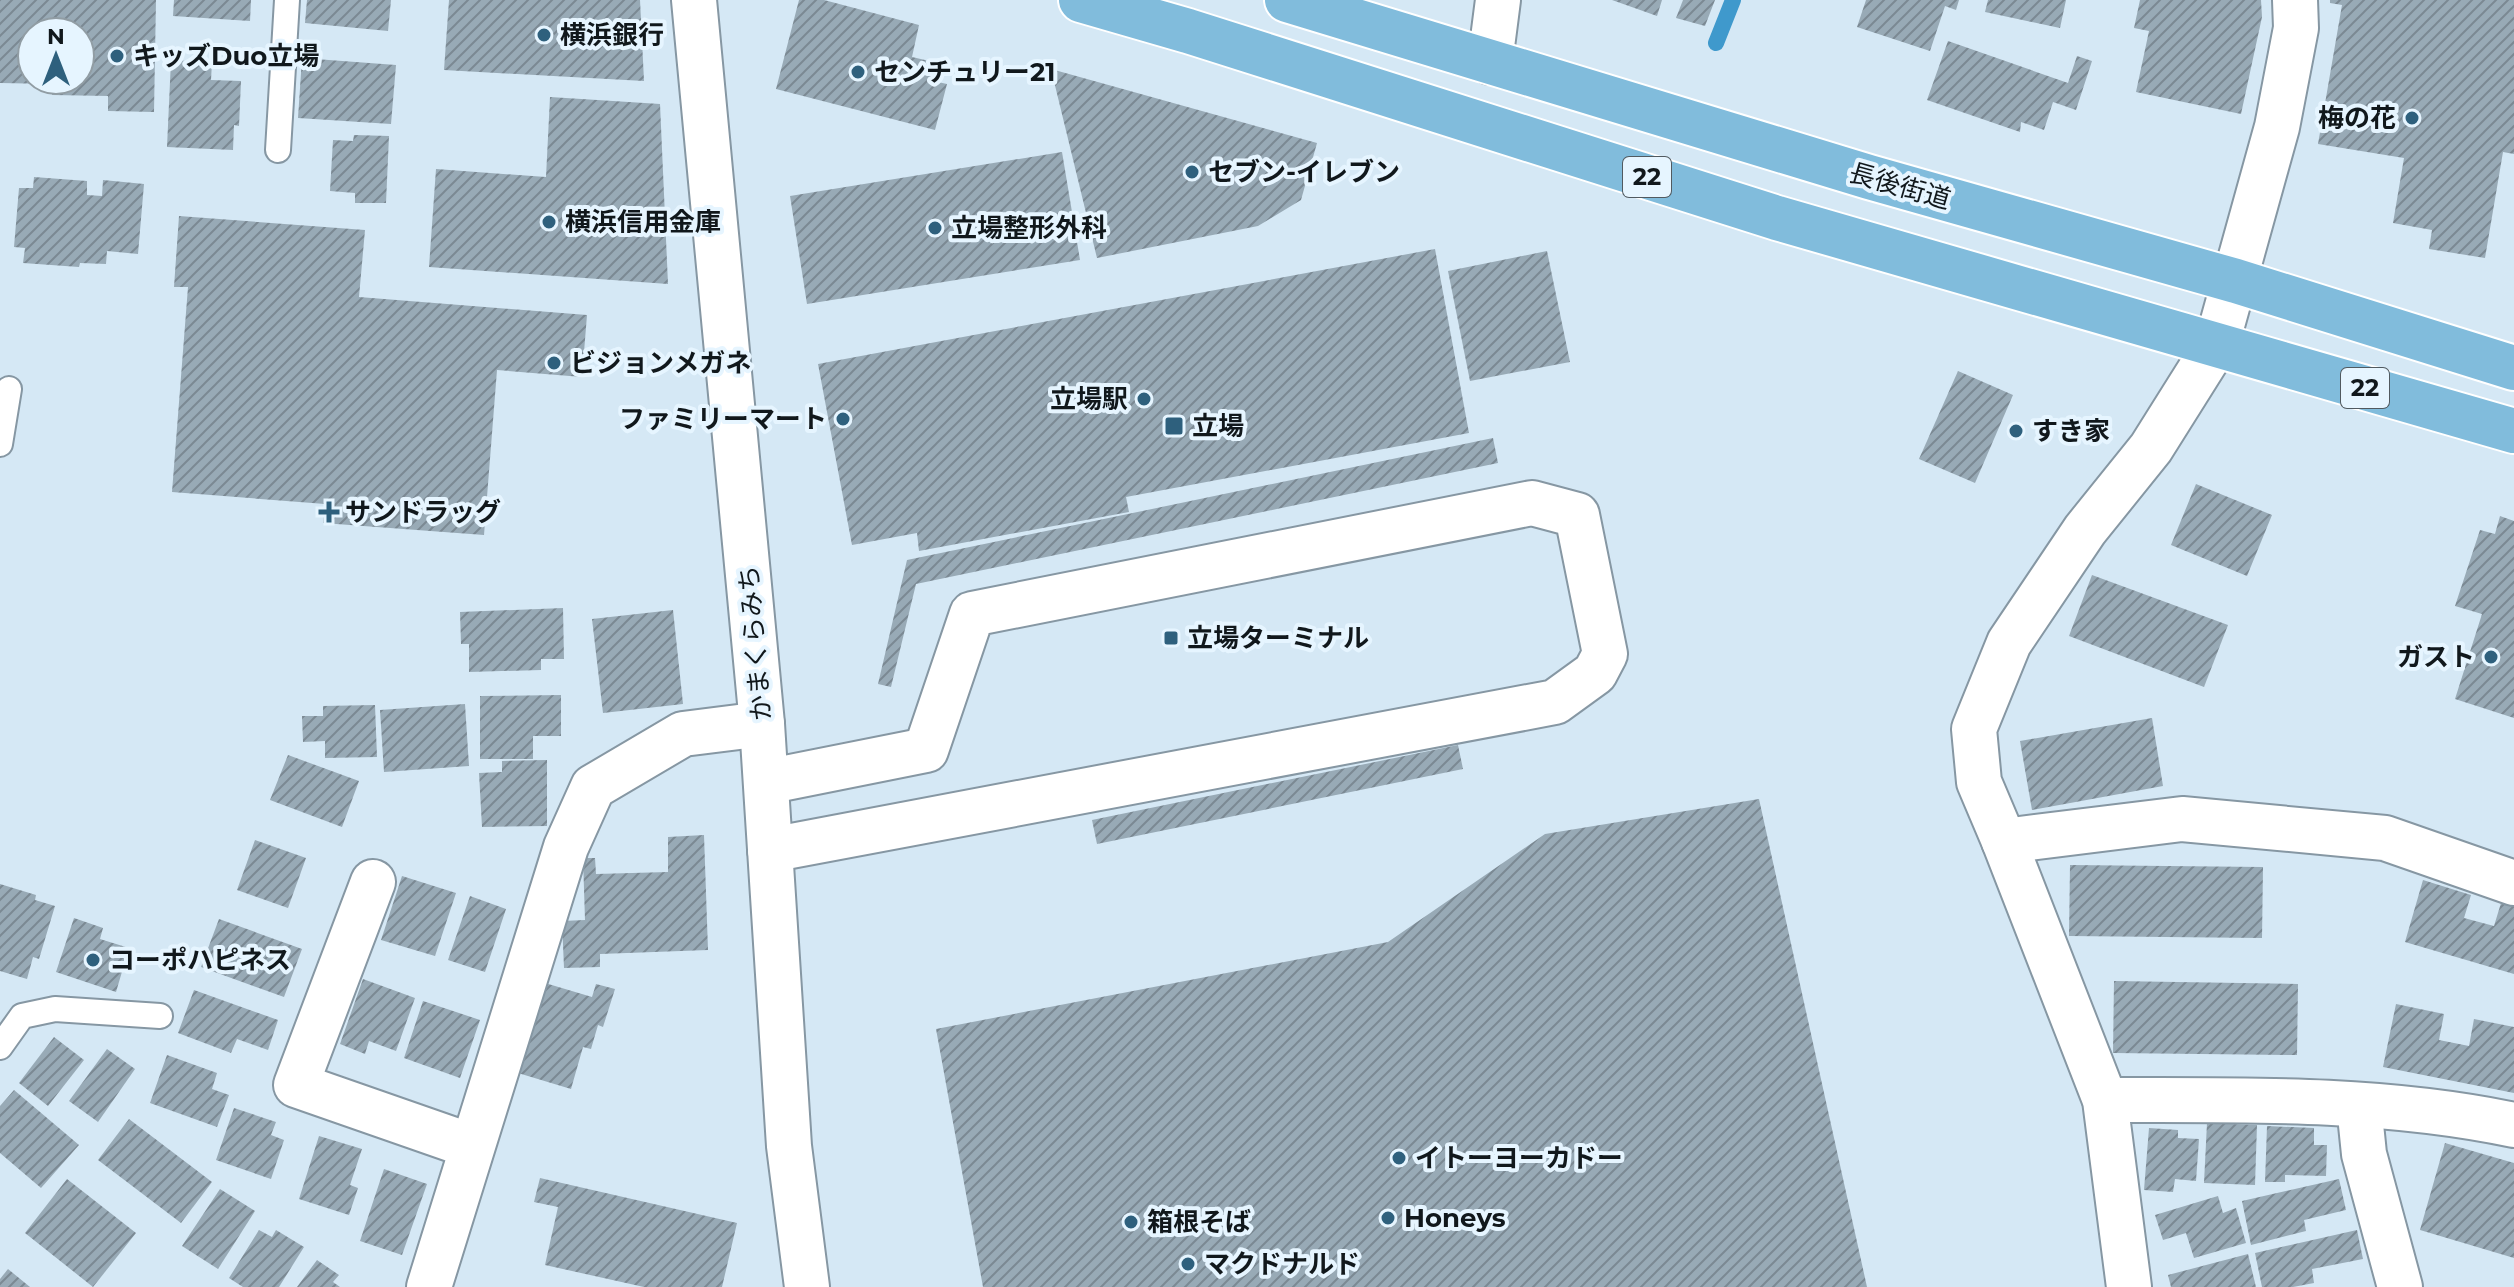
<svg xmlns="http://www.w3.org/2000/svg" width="2514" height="1287" font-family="Montserrat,'Noto Sans JP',sans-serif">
<defs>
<pattern id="building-hatch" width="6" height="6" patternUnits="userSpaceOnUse" patternTransform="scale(2)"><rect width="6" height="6" fill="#98aab6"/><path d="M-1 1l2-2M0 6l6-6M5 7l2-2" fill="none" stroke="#7b8993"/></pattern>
</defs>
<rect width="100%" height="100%" fill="#d5e8f5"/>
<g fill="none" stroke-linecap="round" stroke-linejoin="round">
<polyline stroke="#3f99cc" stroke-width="16" points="1716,43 1733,0"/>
</g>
<g fill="url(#building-hatch)" fill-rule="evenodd">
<path d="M0,0H156L154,112L108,111V96L52,95V84L0,83ZM32,32H80V80H32Z"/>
<polygon points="174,0 251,0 250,21 173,16"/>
<polygon points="307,0 391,0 388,31 305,23"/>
<polygon points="449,0 640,0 644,81 444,70"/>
<polygon points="799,0 824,0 919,25 912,57 938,63 933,81 947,84 935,130 776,89"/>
<polygon points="1612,0 1662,0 1657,16"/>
<polygon points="1683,0 1715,0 1705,26 1676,18"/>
<polygon points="1866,0 1959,0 1956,10 1945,6 1930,51 1857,27"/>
<polygon points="1988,0 2066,0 2060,28 1985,12"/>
<polygon points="2140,0 2261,0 2262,17 2241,114 2136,92 2149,31 2134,28"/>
<polygon points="2330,0 2514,0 2514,154 2503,152 2485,258 2429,249 2432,230 2393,223 2404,158 2318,144 2342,5 2330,3"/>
<polygon points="1948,41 2068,83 2077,56 2092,61 2076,110 2053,102 2044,130 2021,122 2020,132 1927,100"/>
<polygon points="302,58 396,65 391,124 298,118"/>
<polygon points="171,60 212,62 211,80 241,81 239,126 234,125 233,150 167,147"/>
<polygon points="1051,69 1317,143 1301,200 1258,226 1097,258"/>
<polygon points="550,97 660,104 668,284 429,267 436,169 546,177"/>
<polygon points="354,135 389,136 386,203 355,203 355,193 330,191 333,140 353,141"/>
<polygon points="1062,152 1080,260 807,304 790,196"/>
<polygon points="34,177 87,181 87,195 102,196 103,180 144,184 138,254 107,251 106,264 80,263 79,267 23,263 25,248 14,247 19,188 33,188"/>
<polygon points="179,216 365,230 359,297 587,315 582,377 497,370 484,535 323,523 325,504 172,492 188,287 174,287"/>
<polygon points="1435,249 1469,433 1126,497 1129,512 919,551 917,533 852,545 818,364"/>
<polygon points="1547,251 1570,362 1470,381 1448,271"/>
<polygon points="1958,371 2013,395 1975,483 1919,459"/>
<polygon points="1493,438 1498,463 916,584 891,687 878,684 907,560"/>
<polygon points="2196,484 2272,515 2247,576 2171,545"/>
<polygon points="2500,516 2514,521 2514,718 2455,699 2482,614 2455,606 2480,530 2495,534"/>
<polygon points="2092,575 2228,625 2204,687 2069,636"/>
<polygon points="563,608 564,659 541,659 541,670 469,672 469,644 461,644 460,612"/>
<polygon points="673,610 683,704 603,713 592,619"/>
<polygon points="561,695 561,736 533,736 533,759 480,759 480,696"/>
<polygon points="465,704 469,766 384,772 380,710"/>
<polygon points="375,705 377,757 325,758 325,741 303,742 302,716 323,716 323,706"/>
<polygon points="2152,718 2163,786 2032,810 2020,741"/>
<polygon points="1458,745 1463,769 1097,844 1092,820"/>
<polygon points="288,755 359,781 342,827 270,800"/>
<polygon points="547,760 547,826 482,827 479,773 502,772 502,761"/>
<polygon points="1759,799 1867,1287 983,1287 936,1029 1388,942 1545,834"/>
<polygon points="704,835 708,950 600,954 600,967 564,968 562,921 585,920 583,858 595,858 596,874 668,872 668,837"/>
<polygon points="255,840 306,858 288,908 237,890"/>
<polygon points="2070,865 2263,867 2262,938 2069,936"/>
<polygon points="402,876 456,893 435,956 381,940"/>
<polygon points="2423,880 2471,895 2464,918 2494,926 2501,903 2514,906 2514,974 2405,942"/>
<polygon points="0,884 36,895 35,900 55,906 39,959 33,957 27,979 0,971"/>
<polygon points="470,896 506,909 485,972 448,960"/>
<polygon points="74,918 103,928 100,939 129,948 116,992 56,972"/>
<polygon points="219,919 302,949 284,997 201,967"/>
<polygon points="363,979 415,998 396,1051 369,1041 365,1054 340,1044"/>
<polygon points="2114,981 2298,984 2297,1055 2113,1053"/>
<polygon points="545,983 592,997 596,984 615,989 603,1027 598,1025 591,1049 583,1047 571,1089 518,1073"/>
<polygon points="194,990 278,1020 268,1050 237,1039 231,1053 178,1033"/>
<polygon points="423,1001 480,1020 460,1078 404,1058"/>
<polygon points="2396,1004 2444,1014 2439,1040 2469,1046 2474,1019 2514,1027 2514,1093 2383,1067"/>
<polygon points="54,1037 84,1060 48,1106 19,1083"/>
<polygon points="107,1049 135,1069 98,1122 69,1101"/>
<polygon points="167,1055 217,1073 212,1089 229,1095 217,1127 150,1103"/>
<polygon points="14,1090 79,1145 41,1188 0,1153 0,1106"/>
<polygon points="234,1108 276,1122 271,1135 284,1140 271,1179 216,1160"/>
<polygon points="129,1119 212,1182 181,1223 98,1160"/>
<polygon points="2207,1123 2257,1125 2255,1185 2204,1183"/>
<polygon points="2267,1126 2314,1128 2314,1145 2327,1145 2326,1176 2285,1175 2285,1182 2265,1182"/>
<polygon points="2149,1128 2178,1130 2178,1138 2199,1139 2196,1181 2175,1179 2173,1192 2144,1190"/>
<polygon points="319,1136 362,1149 350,1185 358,1188 349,1215 299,1199"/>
<polygon points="2445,1143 2514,1163 2514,1258 2420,1230"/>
<polygon points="384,1169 427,1184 402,1255 360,1241"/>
<polygon points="540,1178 737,1223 722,1287 644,1287 545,1265 558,1207 534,1202"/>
<polygon points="67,1179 136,1233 93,1287 25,1233"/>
<polygon points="2339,1179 2346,1210 2304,1220 2306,1231 2251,1245 2242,1201"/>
<polygon points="220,1189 255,1211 218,1269 182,1246"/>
<polygon points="2218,1196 2223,1213 2236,1208 2246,1243 2194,1258 2186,1233 2163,1240 2155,1215"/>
<polygon points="259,1230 272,1237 276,1230 304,1247 279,1287 243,1287 229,1278"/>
<polygon points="2357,1230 2363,1259 2312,1269 2314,1283 2293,1287 2262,1287 2255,1253"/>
<polygon points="2248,1254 2256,1287 2171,1287 2168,1275"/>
<polygon points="317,1260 339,1275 333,1282 340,1287 297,1287"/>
<polygon points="8,1269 30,1287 0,1287 0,1279"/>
</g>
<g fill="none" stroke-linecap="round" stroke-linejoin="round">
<defs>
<g id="lane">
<polyline points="278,150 287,0"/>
<polyline points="0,444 9,389"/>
<polyline points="0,1047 22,1016 55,1009 160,1016"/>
</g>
<g id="street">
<polyline points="1490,62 1498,0"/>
<polyline points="766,782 926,750 972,614 1532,503 1577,515 1605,654 1595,673 1555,702 770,850"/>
<polyline points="2004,841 2182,819 2385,838 2514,883"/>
<polyline points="373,882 296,1085 471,1146"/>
<path d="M2105,1100C2241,1100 2380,1097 2514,1125"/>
<polyline points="2359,1105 2364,1154 2400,1287"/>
<polyline points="429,1287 566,847 593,787 683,734 762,724"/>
<polyline points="2129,1287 2105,1100 2004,841 1979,782 1974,729 2009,643 2085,530 2151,448 2217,343 2277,127 2296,28 2295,0"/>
</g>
<polyline id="secondary" points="694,0 762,724 789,1146 807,1287"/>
<g id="primary">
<polyline points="1081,0 1188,31 1777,218 2514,431"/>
<polyline points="1287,0 1869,177 2236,281 2514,368"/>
</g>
</defs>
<use href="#lane" stroke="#8697a3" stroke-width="28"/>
<use href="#street" stroke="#8697a3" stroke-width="48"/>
<use href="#secondary" stroke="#8697a3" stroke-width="48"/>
<use href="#primary" stroke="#fff" stroke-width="48"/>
<use href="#lane" stroke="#fff" stroke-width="24"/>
<use href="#street" stroke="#fff" stroke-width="44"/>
<use href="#secondary" stroke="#fff" stroke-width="44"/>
<use href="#primary" stroke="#81bcdc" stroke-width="44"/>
</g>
<g fill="#2e607d" stroke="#e6f5ff" stroke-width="3">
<circle cx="544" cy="35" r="8"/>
<circle cx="117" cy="56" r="8"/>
<circle cx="858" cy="72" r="8"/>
<circle cx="2412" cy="118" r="8"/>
<circle cx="1192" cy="172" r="8"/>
<circle cx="549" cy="222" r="8"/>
<circle cx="935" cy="228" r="8"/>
<circle cx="554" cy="363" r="8"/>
<circle cx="1144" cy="399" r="8"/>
<circle cx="843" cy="419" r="8"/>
<rect x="1164" y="416" width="20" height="20" rx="4"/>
<circle cx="2016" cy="431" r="8"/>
<path d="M325 500h8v8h8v8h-8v8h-8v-8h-8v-8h8z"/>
<rect x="1163" y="630" width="16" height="16" rx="4"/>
<circle cx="2491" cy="657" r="8"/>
<circle cx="93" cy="960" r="8"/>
<circle cx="1399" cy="1158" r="8"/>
<circle cx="1388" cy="1218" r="8"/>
<circle cx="1131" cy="1222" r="8"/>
<circle cx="1188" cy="1264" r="8"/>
</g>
<g text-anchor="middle" stroke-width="8" stroke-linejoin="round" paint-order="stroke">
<g fill="#e6f5ff" stroke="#515a60" stroke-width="2">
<rect x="1623" y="157" width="48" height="40" rx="6"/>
<rect x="2341" y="368" width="48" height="40" rx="6"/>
</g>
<g font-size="24" font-weight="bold" fill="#11181c">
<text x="1647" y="185">22</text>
<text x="2365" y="396">22</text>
</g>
<g font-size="26" font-weight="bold" fill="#11181c" stroke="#e6f5ff" text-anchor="start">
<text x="560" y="44">横浜銀行</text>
<text x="133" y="65">キッズDuo立場</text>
<text x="874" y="81">センチュリー21</text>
<text x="2396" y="127" text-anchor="end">梅の花</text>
<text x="1208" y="181">セブン-イレブン</text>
<text x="565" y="231">横浜信用金庫</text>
<text x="951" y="237">立場整形外科</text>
<text x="570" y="372">ビジョンメガネ</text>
<text x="1128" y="408" text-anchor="end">立場駅</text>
<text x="827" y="428" text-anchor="end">ファミリーマート</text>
<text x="1192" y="435">立場</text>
<text x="2032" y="440">すき家</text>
<text x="345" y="521">サンドラッグ</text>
<text x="1187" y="647">立場ターミナル</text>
<text x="2475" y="666" text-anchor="end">ガスト</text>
<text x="109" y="969">コーポハピネス</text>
<text x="1415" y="1167">イトーヨーカドー</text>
<text x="1404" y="1227">Honeys</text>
<text x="1147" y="1231">箱根そば</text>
<text x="1204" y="1273">マクドナルド</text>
</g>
<g font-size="26" fill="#11181c" stroke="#e6f5ff">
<text transform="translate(1900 186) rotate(16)" y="9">長後街道</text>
<text transform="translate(755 643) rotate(-95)" y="9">かまくらみち</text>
</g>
</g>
<g transform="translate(56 56)"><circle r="38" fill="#e6f5ff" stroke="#919da4" stroke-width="2"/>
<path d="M0-6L14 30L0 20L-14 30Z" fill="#2e607d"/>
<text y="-12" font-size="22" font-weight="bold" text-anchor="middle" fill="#11181c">N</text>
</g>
</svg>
